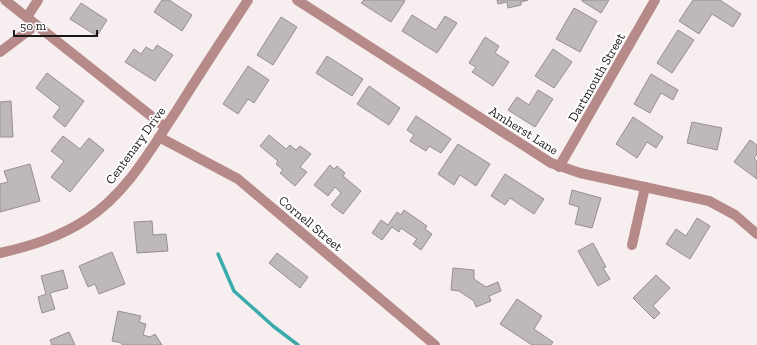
<svg xmlns="http://www.w3.org/2000/svg" width="757" height="345" font-family="'Zilla Slab',serif">
<rect width="100%" height="100%" fill="#f7efef"/>
<g fill="none" stroke-linecap="round" stroke-linejoin="round">
<polyline stroke="#3baaad" stroke-width="3.5" points="218,254 234,291 273,326 298,345"/>
</g>
<g fill="#bfb8b8" stroke="#979090">
<polygon points="162,0 169,0 192,15 182,31 154,12"/>
<polygon points="364,0 403,0 405,1 391,22 361,3"/>
<polygon points="497,0 528,0 521,2 521,5 508,8 507,2 498,4"/>
<polygon points="582,0 609,0 601,13 582,1"/>
<polygon points="693,0 720,0 741,14 733,27 712,14 699,34 679,21"/>
<polygon points="81,3 107,20 97,36 70,19"/>
<polygon points="574,8 597,21 580,52 556,39"/>
<polygon points="412,15 436,30 445,16 457,23 437,53 402,31"/>
<polygon points="281,17 297,27 273,65 257,55"/>
<polygon points="678,30 694,40 672,73 657,63"/>
<polygon points="485,37 499,46 495,53 509,62 493,86 472,72 476,67 469,63"/>
<polygon points="157,45 173,55 155,81 125,62 134,49 141,54 146,47 153,51"/>
<polygon points="553,49 572,62 554,88 535,76"/>
<polygon points="327,56 363,79 352,96 316,73"/>
<polygon points="248,66 269,80 254,103 248,99 238,114 223,104"/>
<polygon points="47,73 84,101 65,127 53,117 60,107 36,88"/>
<polygon points="651,74 678,90 673,100 661,93 650,113 634,104"/>
<polygon points="369,86 400,108 389,125 357,104"/>
<polygon points="538,90 553,99 535,127 508,110 517,97 529,105"/>
<polygon points="11,101 13,137 0,137 0,102"/>
<polygon points="416,116 451,139 441,153 429,146 426,151 410,141 414,135 407,130"/>
<polygon points="633,117 663,137 656,148 647,142 637,158 616,144"/>
<polygon points="692,122 722,128 717,150 687,143"/>
<polygon points="269,135 286,149 290,145 296,150 300,146 311,154 300,167 307,172 295,186 280,173 283,170 276,164 278,161 260,146"/>
<polygon points="63,136 80,149 89,138 104,150 70,192 51,177 64,161 51,151"/>
<polygon points="750,140 757,145 757,154 754,158 757,161 757,179 734,162"/>
<polygon points="458,144 490,164 476,186 460,175 454,185 438,174"/>
<polygon points="30,164 40,201 0,212 0,184 8,182 4,171"/>
<polygon points="330,165 334,169 337,166 345,173 343,176 361,191 343,214 331,205 341,193 335,187 328,196 314,185"/>
<polygon points="505,174 544,199 534,214 510,198 505,205 491,196"/>
<polygon points="572,190 601,198 592,228 575,224 579,207 569,204"/>
<polygon points="404,210 427,226 425,229 432,234 421,250 413,244 417,239 401,228 399,232 392,227 382,240 372,233 381,220 388,225 397,212 401,215"/>
<polygon points="697,218 710,226 690,259 666,244 676,229 686,236"/>
<polygon points="152,221 153,235 166,234 168,251 137,253 134,222"/>
<polygon points="593,243 606,267 603,268 610,279 598,286 578,251"/>
<polygon points="112,252 125,284 99,294 95,284 88,287 79,266"/>
<polygon points="277,253 308,277 300,288 269,263"/>
<polygon points="453,268 474,270 474,279 486,287 498,282 501,291 489,296 491,301 476,307 474,301 459,291 451,290"/>
<polygon points="63,270 68,288 50,293 55,309 42,313 38,297 46,294 41,276"/>
<polygon points="656,275 670,288 653,306 660,313 654,319 633,298"/>
<polygon points="517,299 542,316 534,329 553,342 551,345 532,345 500,324"/>
<polygon points="118,311 141,316 139,322 146,324 143,335 150,337 155,334 162,345 122,345 122,343 112,341"/>
<polygon points="69,332 75,345 52,345 50,340"/>
</g>
<g fill="none" stroke-linecap="round" stroke-linejoin="round">
<g stroke="#b78a8a" stroke-width="10">
<polyline points="5,0 165,127"/>
<polyline points="297,0 551,163 580,173 709,201 735,215 757,234"/>
<polyline points="27,17 38,0"/>
<polyline points="0,52 36,25"/>
<polyline points="159,137 238,179 435,345"/>
<polyline points="559,167 655,0"/>
<polyline points="632,245 645,187"/>
<path d="M0,253C31,246 60,237 87,219C127,193 151,149 177,110C200,73 224,37 248,0"/>
</g>
</g>
<g text-anchor="middle" stroke-width="4" stroke-linejoin="round" paint-order="stroke">
<g font-size="13" fill="#1b1818" stroke="#fff">
<text transform="translate(596 77) rotate(-60)" y="5">Dartmouth Street</text>
<text transform="translate(524 130) rotate(32)" y="5">Amherst Lane</text>
<text transform="translate(135 145) rotate(-54)" y="5">Centenary Drive</text>
<text transform="translate(311 223) rotate(40)" y="5">Cornell Street</text>
</g>
</g>
<path d="M14 30v6h83v-6" fill="none" stroke="#1b1818" stroke-width="2"/>
<text x="20" y="30" font-size="12" fill="#1b1818" stroke="#ffffff" stroke-width="3" paint-order="stroke">50 m</text>
</svg>
